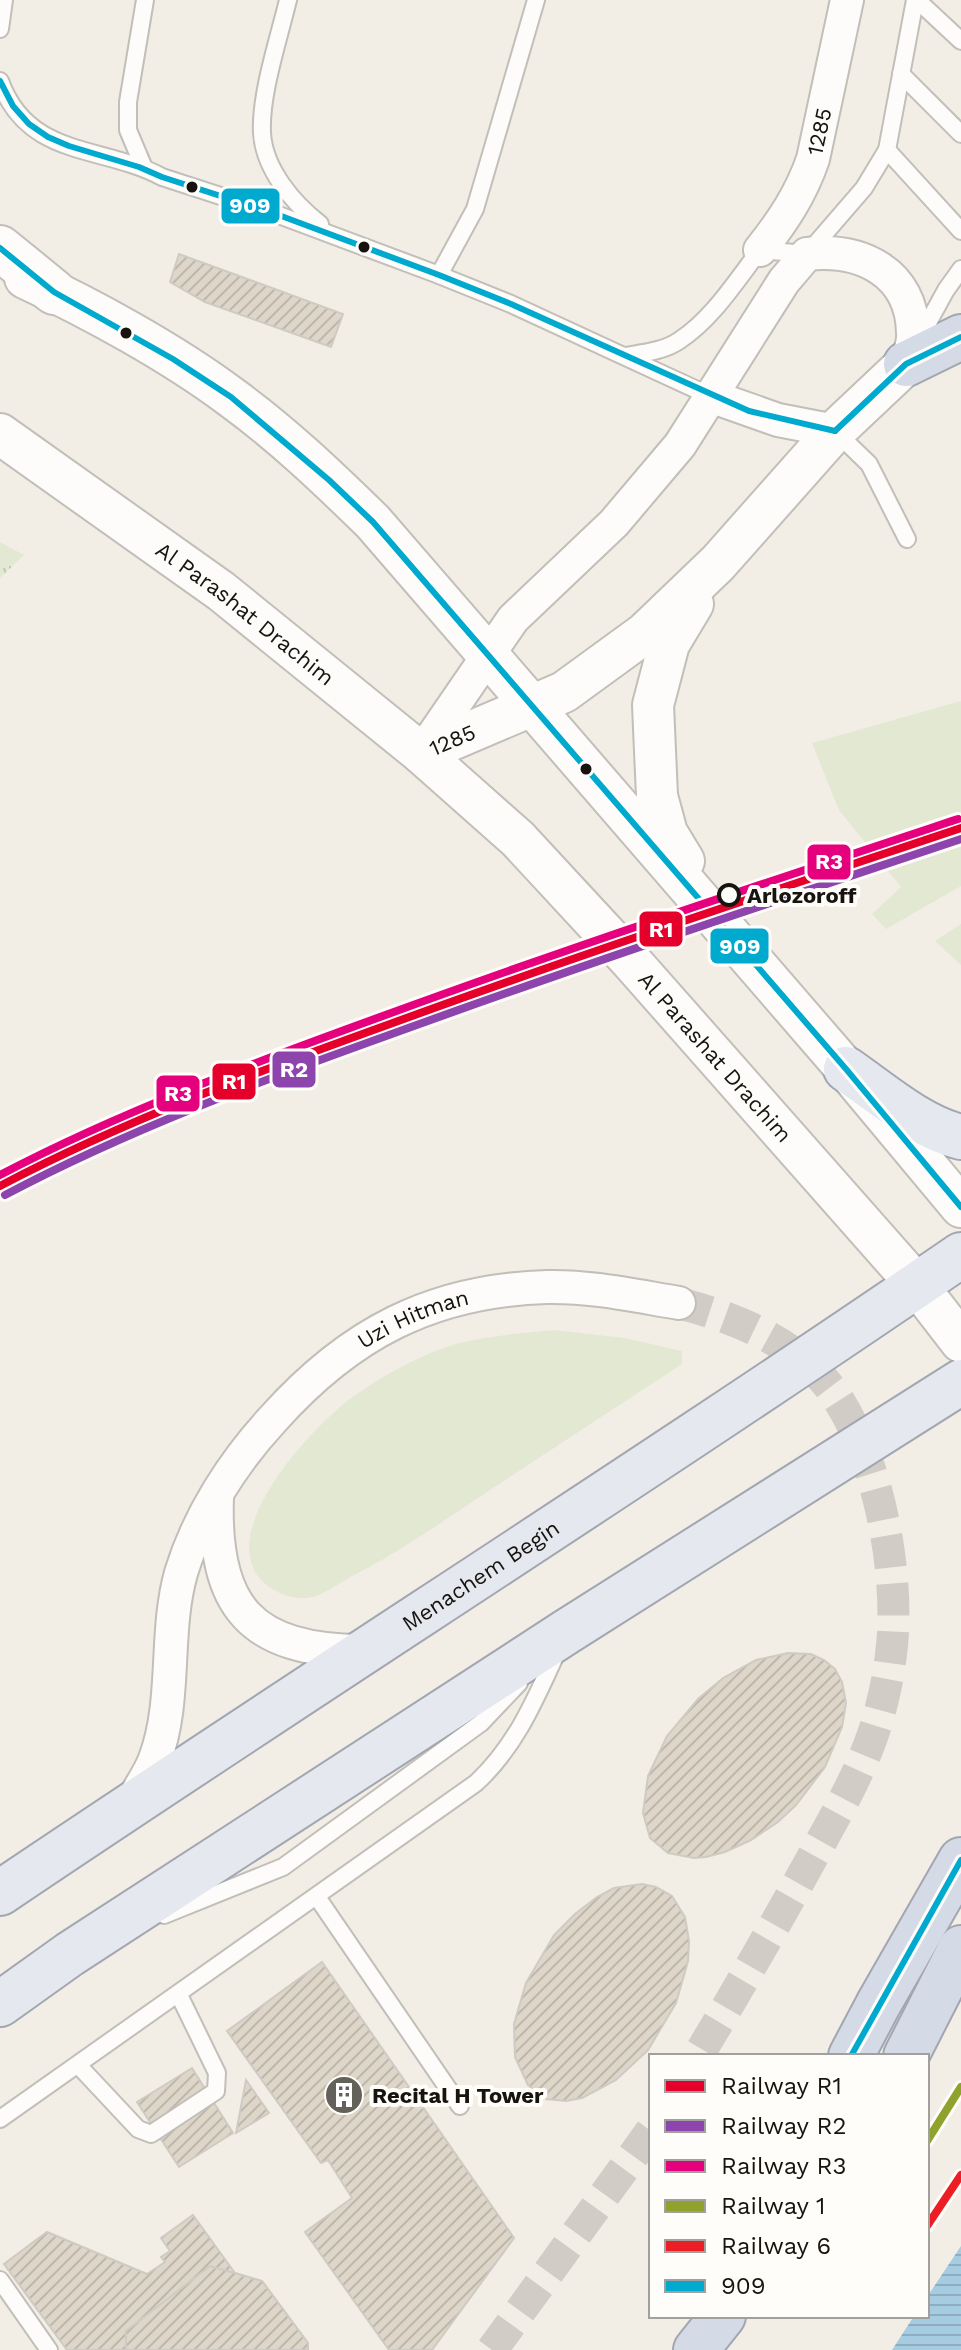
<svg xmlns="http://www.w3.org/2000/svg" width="961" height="2350" font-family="'Work Sans',sans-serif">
<defs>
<pattern id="park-tufts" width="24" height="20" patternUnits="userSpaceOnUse" patternTransform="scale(2)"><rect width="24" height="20" fill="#e3e8d3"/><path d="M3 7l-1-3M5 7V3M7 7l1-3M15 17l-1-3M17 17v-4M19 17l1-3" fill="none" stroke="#c2c6b4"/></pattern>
<pattern id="water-rules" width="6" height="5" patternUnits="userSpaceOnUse" patternTransform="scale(2)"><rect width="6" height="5" fill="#a6cce1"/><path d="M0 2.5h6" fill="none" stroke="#8eaec0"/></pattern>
<pattern id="building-hatch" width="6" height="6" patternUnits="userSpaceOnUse" patternTransform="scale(2)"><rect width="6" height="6" fill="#ded6c9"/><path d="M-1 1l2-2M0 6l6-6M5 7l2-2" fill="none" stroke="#beb7ab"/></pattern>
</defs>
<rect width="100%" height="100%" fill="#f2eee6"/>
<g fill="#e3e8d3">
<polygon points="961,701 961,886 886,929 872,914 901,887 839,810 812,743"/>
<polygon points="961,924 961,965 935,941"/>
<path d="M554,1330L625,1338L682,1351V1364C618,1406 554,1448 490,1490C446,1519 403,1550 356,1574C342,1581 323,1596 307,1598C292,1599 274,1593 263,1582C214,1534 307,1433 346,1402C379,1377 424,1352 464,1342C493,1335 525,1333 554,1330Z"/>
</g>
<polygon fill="url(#park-tufts)" points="0,542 24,555 0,578"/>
<polygon fill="url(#water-rules)" points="961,2246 961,2350 892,2350 914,2316 927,2316 927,2297"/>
<g fill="url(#building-hatch)" stroke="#cecbc5" stroke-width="2">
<polygon points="179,254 343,314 331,347 205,302 170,282"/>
<polygon points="788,1653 811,1654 824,1660 835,1669 842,1682 846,1703 842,1727 825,1767 796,1805 778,1822 751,1840 725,1852 706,1857 694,1858 668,1853 650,1838 643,1813 648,1776 667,1736 698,1699 723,1678 756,1660"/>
<polygon points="642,1884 656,1887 672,1896 685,1917 689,1941 688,1961 676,2003 648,2050 616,2080 582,2098 566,2101 546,2099 528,2085 515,2057 514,2024 526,1983 554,1935 575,1914 597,1897 614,1888"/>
<polygon points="322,1962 514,2238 432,2350 389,2350 305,2232 352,2198 328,2160 321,2163 227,2031"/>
<polygon points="192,2068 233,2133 179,2167 137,2102"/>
<polygon points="246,2080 269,2113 236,2133"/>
<polygon points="193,2215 235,2273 262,2281 308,2343 308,2350 67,2350 4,2264 47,2232 147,2274 165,2262 161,2257 170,2251 161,2238"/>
<polygon points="210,2266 262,2281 308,2343 308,2350 126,2350 126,2331"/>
</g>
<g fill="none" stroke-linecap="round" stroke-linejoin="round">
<g stroke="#d1cdc6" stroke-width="32" stroke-dasharray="32 16" stroke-linecap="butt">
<path d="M679,1303C731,1317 784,1337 822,1378C876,1438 902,1575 891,1654C888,1681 881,1711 872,1737C856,1782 830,1825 807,1867C772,1930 736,1993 698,2056"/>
<polyline points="492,2350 651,2131"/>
</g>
<defs>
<g id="service">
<path d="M288,0C279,38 260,94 262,133C264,169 293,203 320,224"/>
<polyline points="917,0 961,41"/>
<polyline points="0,29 4,0"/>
<polyline points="901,74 961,134"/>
<path d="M0,81C28,159 103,145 162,177L276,214L439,275L511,304L710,396"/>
<polyline points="887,150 961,231"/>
<polyline points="144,168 128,130 128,102 145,0"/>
<polyline points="439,275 475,209 536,0"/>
<polyline points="918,341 946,290 961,269"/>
<path d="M625,356C643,353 665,351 680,340C713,318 736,281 760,250L807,254L864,188L887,150L915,0"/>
<polyline points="836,432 869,464 907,539"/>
<polyline points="317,1897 460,2106"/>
<polyline points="164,1915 283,1867 481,1723 519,1683"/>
<polyline points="78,2065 138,2129 151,2134 216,2091 217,2073 179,1995"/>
<path d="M0,2119L476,1783C516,1746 535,1700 557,1652"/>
<polyline points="0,2280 49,2350"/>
</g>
<g id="minor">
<path id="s1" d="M760,250C783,221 801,194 813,159L847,0"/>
<polyline points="710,396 778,420 835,431"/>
<path d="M421,753L513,619L614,523L680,445L784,281L807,254C861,248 912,272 913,333C914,343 909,354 906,364"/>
<path d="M217,1497C213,1606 250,1651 362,1651"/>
<path id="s2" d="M132,1801C140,1787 150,1773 155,1759C177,1700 164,1633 181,1573C198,1517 233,1462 273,1419C349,1334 432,1290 547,1287C591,1286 636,1296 679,1303"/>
</g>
<g id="tertiary">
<path d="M25,278C92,309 172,353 231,397C282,434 328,478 373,522L846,1069L961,1207"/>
<path id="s3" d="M0,434L221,591L421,753L518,839L630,960L917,1285L961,1342"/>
<path id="s4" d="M421,753L564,692L645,633L718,563L835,431L906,364"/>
<polyline points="684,861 667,833 657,796 653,705 669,644 693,604"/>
</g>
<polyline id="secondary" points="0,248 54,292"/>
<g id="primary">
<path d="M846,1069C881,1093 919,1127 961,1137"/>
<path id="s5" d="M0,1893C319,1678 644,1472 961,1255"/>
<polyline points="0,2004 70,1954 566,1632 961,1382"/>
</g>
<g id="motorway">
<polyline points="906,364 961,337"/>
<polyline points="851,2056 879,2003 961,1860"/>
<polyline points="906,2056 961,1948"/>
<polyline points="696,2350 723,2316"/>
</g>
</defs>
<use href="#service" stroke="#c2beb8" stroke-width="20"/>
<use href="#minor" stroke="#c2beb8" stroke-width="36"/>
<use href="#tertiary" stroke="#c2beb8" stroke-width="44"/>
<use href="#secondary" stroke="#c2beb8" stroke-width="48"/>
<use href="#primary" stroke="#a2a6b0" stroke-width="48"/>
<use href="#motorway" stroke="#a2a6b0" stroke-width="48"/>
<use href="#service" stroke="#fdfcfb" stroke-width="16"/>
<use href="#minor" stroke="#fdfcfb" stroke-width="32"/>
<use href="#tertiary" stroke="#fdfcfb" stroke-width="40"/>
<use href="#secondary" stroke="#fdfcfb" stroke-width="44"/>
<use href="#primary" stroke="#e5e8ef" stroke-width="44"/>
<use href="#motorway" stroke="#d5dae7" stroke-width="44"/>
<defs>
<g id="bus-1">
<polyline points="0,81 13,106 29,124 48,137 69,146 139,167 162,177 276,214 439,275 511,304 749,411 835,431"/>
<polyline points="0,248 54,292 173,359 231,397 329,480 373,522 846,1069 961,1207"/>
<polyline points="835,431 906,364 961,337"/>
<polyline points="851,2056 961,1860"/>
</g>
</defs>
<use href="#bus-1" stroke="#fffdfa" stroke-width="12"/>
<use href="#bus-1" stroke="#00a9ce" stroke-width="6"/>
<defs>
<path id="rail-1" d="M0,1186C125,1120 257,1072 390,1024C579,955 770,892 961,828"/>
<path id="rail-2" d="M5,1195C128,1130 258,1082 389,1035C579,966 770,903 961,839"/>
<path id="rail-3" d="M0,1175C122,1111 251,1064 380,1017C571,947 765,883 958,819"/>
<polyline id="rail-4" points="927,2141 961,2087"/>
<polyline id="rail-5" points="927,2226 961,2175"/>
</defs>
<use href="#rail-1" stroke="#fffdfa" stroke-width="14"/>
<use href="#rail-2" stroke="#fffdfa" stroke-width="14"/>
<use href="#rail-3" stroke="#fffdfa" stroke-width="14"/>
<use href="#rail-4" stroke="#fffdfa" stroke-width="14"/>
<use href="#rail-5" stroke="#fffdfa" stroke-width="14"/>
<use href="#rail-1" stroke="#e4002b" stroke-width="8"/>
<use href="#rail-2" stroke="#8e44ad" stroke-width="8"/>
<use href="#rail-3" stroke="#e5007d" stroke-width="8"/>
<use href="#rail-4" stroke="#8fa22b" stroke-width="8"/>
<use href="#rail-5" stroke="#ed1d26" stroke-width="8"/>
</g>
<defs>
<symbol id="building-disc" viewBox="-11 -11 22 22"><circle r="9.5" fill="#64605a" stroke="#fffdfa"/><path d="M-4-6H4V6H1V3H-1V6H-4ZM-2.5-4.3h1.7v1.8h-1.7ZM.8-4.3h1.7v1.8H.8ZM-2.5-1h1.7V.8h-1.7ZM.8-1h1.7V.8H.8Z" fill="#fff"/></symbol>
</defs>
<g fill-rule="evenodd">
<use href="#building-disc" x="322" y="2073" width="44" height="44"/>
</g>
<g fill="#17140f" stroke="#fffdfa" stroke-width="3">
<circle cx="192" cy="187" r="7"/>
<circle cx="364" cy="247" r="7"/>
<circle cx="126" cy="333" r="7"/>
<circle cx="586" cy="769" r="7"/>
</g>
<circle fill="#fffdfa" stroke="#17140f" stroke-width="4" cx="729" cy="895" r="10"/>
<g text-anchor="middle" stroke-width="8" stroke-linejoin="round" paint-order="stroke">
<g font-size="22" fill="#17140f" stroke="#fffdfa">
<text dy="8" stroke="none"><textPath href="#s1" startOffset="134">1285</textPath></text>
<text dy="8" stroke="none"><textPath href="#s3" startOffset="304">Al Parashat Drachim</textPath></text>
<text dy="8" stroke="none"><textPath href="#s4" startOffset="34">1285</textPath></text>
<text dy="8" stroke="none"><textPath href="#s3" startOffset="952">Al Parashat Drachim</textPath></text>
<text dy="8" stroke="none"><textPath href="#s2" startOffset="592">Uzi Hitman</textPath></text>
<text dy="8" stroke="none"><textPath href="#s5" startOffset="576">Menachem Begin</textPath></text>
</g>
<g font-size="22" font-weight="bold" fill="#17140f" stroke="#fffdfa" text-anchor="start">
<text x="747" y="903">Arlozoroff</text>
</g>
<g font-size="22" font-weight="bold" fill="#17140f" stroke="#fffdfa" text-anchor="start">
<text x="372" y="2103">Recital H Tower</text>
</g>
</g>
<g stroke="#fffdfa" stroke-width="3">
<rect x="220" y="187" width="61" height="38" rx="8" fill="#00a9ce"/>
<rect x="806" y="843" width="46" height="38" rx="8" fill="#e5007d"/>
<rect x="638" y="910" width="46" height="38" rx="8" fill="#e4002b"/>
<rect x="709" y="927" width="61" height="38" rx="8" fill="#00a9ce"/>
<rect x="271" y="1050" width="46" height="39" rx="8" fill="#8e44ad"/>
<rect x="211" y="1062" width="46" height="39" rx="8" fill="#e4002b"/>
<rect x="155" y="1074" width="46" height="39" rx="8" fill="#e5007d"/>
</g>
<g font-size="22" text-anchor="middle" font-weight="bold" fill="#fff">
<text x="250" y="213">909</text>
<text x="829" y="869">R3</text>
<text x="661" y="937">R1</text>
<text x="740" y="954">909</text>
<text x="294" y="1077">R2</text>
<text x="234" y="1089">R1</text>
<text x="178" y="1101">R3</text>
</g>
<rect x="649" y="2054" width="280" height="264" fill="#fffdfa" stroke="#a2a09c" stroke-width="2"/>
<rect x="665" y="2080" width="40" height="12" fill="#e4002b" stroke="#a2a09c" stroke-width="2"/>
<text x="721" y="2094" font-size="24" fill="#17140f">Railway R1</text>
<rect x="665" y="2120" width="40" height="12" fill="#8e44ad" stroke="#a2a09c" stroke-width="2"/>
<text x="721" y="2134" font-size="24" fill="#17140f">Railway R2</text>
<rect x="665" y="2160" width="40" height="12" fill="#e5007d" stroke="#a2a09c" stroke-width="2"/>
<text x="721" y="2174" font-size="24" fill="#17140f">Railway R3</text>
<rect x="665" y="2200" width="40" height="12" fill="#8fa22b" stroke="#a2a09c" stroke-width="2"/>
<text x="721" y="2214" font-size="24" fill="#17140f">Railway 1</text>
<rect x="665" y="2240" width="40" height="12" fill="#ed1d26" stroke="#a2a09c" stroke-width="2"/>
<text x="721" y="2254" font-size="24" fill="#17140f">Railway 6</text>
<rect x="665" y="2280" width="40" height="12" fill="#00a9ce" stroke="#a2a09c" stroke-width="2"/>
<text x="721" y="2294" font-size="24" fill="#17140f">909</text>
</svg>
